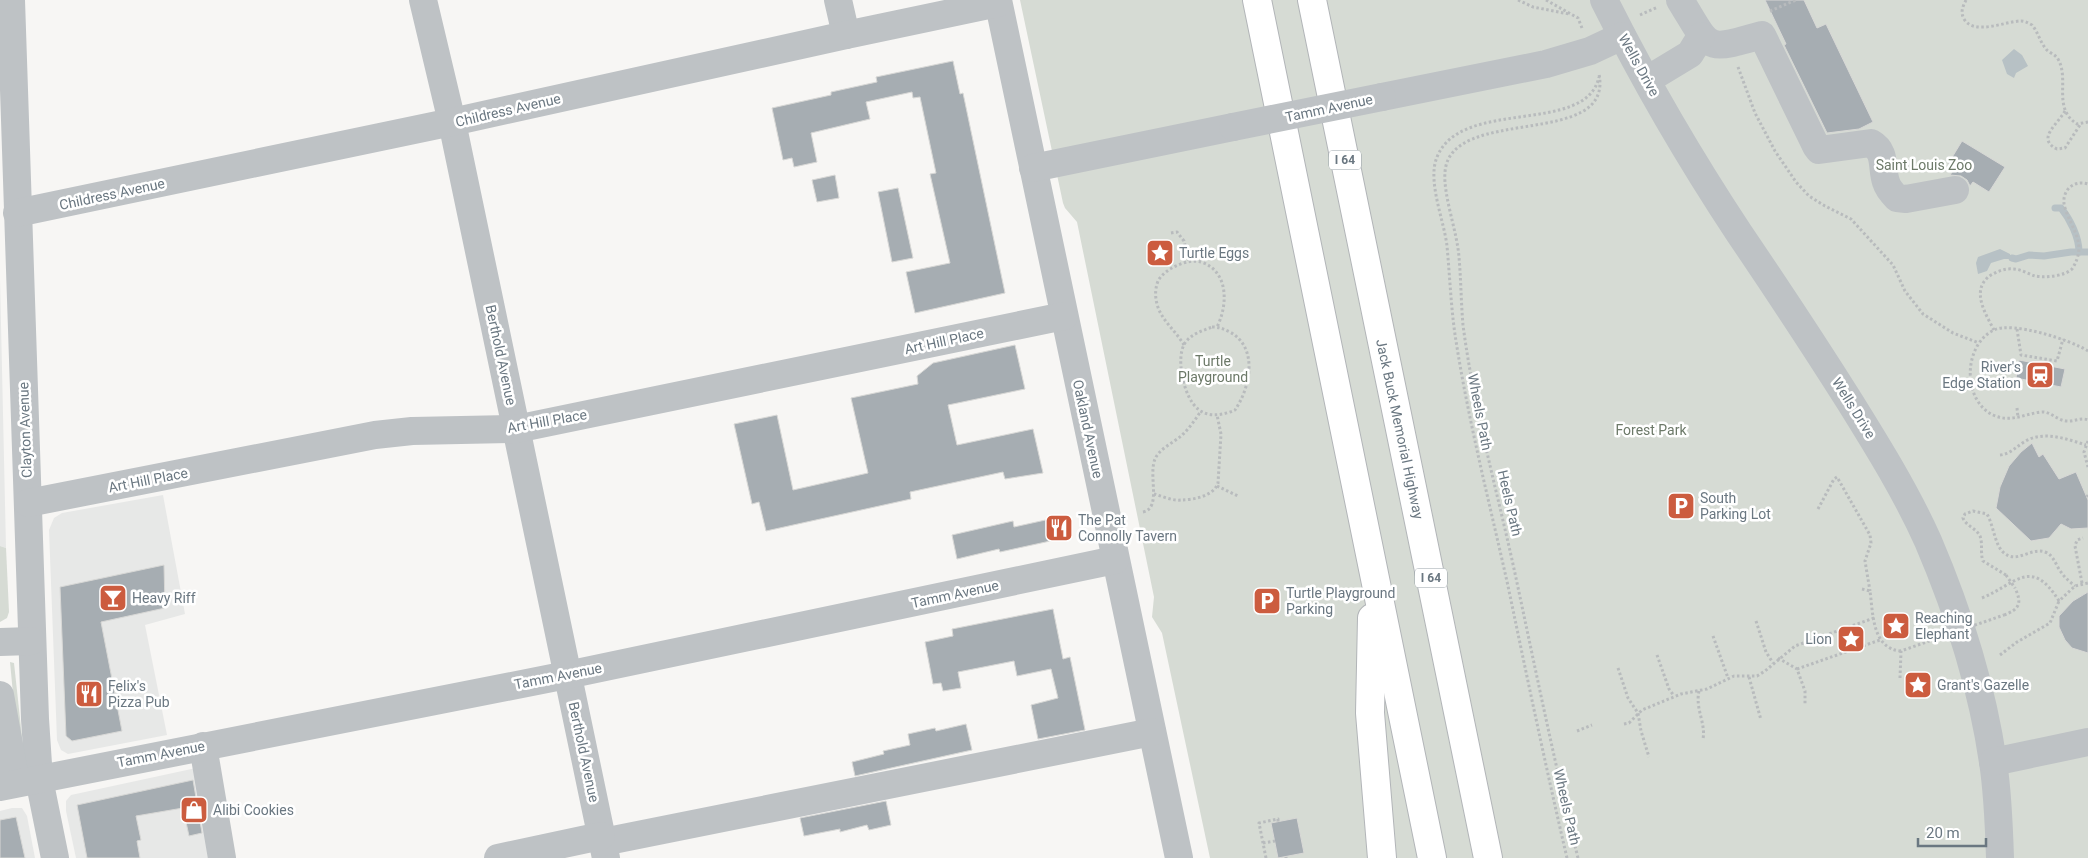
<svg xmlns="http://www.w3.org/2000/svg" width="2088" height="858" font-family="Roboto,sans-serif">
<rect width="100%" height="100%" fill="#f7f6f4"/>
<g fill="#e7e8e7">
<polygon points="0,279 6,548 0,546"/>
<polygon points="163,495 185,614 145,625 167,735 68,754 61,750 57,740 49,530 54,518 62,513"/>
<polygon points="210,765 230,858 76,858 66,811 66,801 71,795"/>
<polygon points="12,808 22,808 27,816 35,858 0,858 0,811"/>
</g>
<g fill="#d6dbd4">
<polygon points="1020,0 2088,0 2088,858 1210,858 1162,633 1152,617 1154,597 1077,222 1065,208 1063,203"/>
<polygon points="0,546 6,548 9,612 7,618 0,622"/>
<polygon points="10,662 14,663 23,746 18,747"/>
</g>
<g fill="#b7c1c5">
<polygon points="2014,49 2022,55 2028,66 2016,73 2014,78 2007,74 2002,60"/>
<polygon points="2000,249 2010,254 2010,259 2004,259 1991,263 1987,271 1978,274 1976,263 1978,257"/>
</g>
<g fill="none" stroke-linecap="round" stroke-linejoin="round">
<g stroke="#b7c1c5" stroke-width="7">
<path d="M2055,208H2061C2070,219 2079,237 2079,252"/>
<polyline points="2012,258 2016,259 2029,255 2044,256 2071,252 2088,252"/>
</g>
</g>
<g fill="#a6adb2" stroke="#d8d8d6">
<polygon points="1765,0 1804,0 1817,28 1826,24 1873,122 1859,129 1827,133 1784,45 1786,44"/>
<polygon points="953,61 960,94 963,93 1005,293 915,313 906,272 950,263 930,174 936,173 920,97 913,98 912,92 866,102 870,119 811,133 817,162 794,167 792,158 783,160 772,108 831,95 831,92 877,82 876,77"/>
<polygon points="1962,141 2005,167 1989,192 1973,182 1970,186 1967,180 1961,176 1950,175 1955,168 1948,164"/>
<polygon points="835,175 839,198 817,202 812,180"/>
<polygon points="898,188 913,258 892,262 878,192"/>
<polygon points="1015,345 1025,389 948,405 957,445 1033,429 1043,473 1005,479 1003,472 910,492 911,499 766,531 759,502 752,504 734,424 777,415 793,490 868,473 851,398 918,384 917,376 933,363"/>
<polygon points="2019,360 2065,369 2061,387 2016,378"/>
<polygon points="2032,443 2039,457 2043,454 2059,479 2076,472 2088,500 2088,528 2071,529 2061,524 2049,538 2031,541 1996,508 2000,487 2009,466 2021,452"/>
<polygon points="1059,517 1064,538 1000,552 999,549 957,559 952,535 1013,521 1014,527"/>
<polygon points="164,565 165,608 101,622 122,731 72,741 66,736 60,587"/>
<polygon points="2088,592 2088,653 2072,648 2065,640 2059,627 2059,616 2073,601"/>
<polygon points="1053,609 1063,659 1070,657 1085,730 1038,739 1031,705 1058,698 1051,669 1017,676 1014,661 958,672 961,688 943,691 941,683 933,684 925,642 953,636 952,629"/>
<polygon points="966,724 972,750 855,776 852,762 884,754 883,751 910,745 908,734 935,728 936,731"/>
<polygon points="193,780 202,833 189,836 183,808 136,816 141,840 137,841 140,858 87,858 77,805"/>
<polygon points="886,801 891,825 869,830 867,825 840,832 840,829 804,836 800,818"/>
<polygon points="16,817 25,858 0,858 0,820"/>
<polygon points="1297,818 1304,853 1278,858 1271,823"/>
</g>
<g fill="none" stroke-linecap="round" stroke-linejoin="round">
<defs>
<g id="highway">
<polyline points="1257,0 1432,858"/>
<polyline points="1312,0 1488,858"/>
<polyline points="1372,618 1370,713 1382,858"/>
</g>
</defs>
<use href="#highway" stroke="#b2b5b8" stroke-width="30"/>
<g stroke="#b8bbbd" stroke-width="3" stroke-dasharray="2.5 2.5" stroke-linecap="butt">
<polyline points="1518,0 1533,7 1569,14"/>
<polyline points="1546,0 1578,18 1582,28"/>
<path d="M1966,0C1963,6 1960,12 1964,19C1974,36 2006,21 2021,21C2025,21 2028,23 2032,25C2038,32 2040,42 2046,49C2049,53 2055,54 2058,59C2070,80 2052,108 2077,124L2088,122"/>
<polyline points="1770,11 1796,0"/>
<polyline points="1640,15 1658,7"/>
<polyline points="1738,67 1755,113 1775,151 1796,182 1809,196 1825,206 1851,219 1893,265 1905,291 1923,314 1953,333 1979,343"/>
<path d="M2065,111C2057,125 2036,139 2057,149L2065,148L2080,125"/>
<polyline points="1171,233 1177,232 1184,241 1189,261"/>
<path d="M1212,327C1219,327 1224,329 1230,332C1259,348 1250,388 1235,410C1224,415 1208,418 1198,409C1184,398 1175,358 1185,343C1191,334 1202,331 1212,327Z"/>
<polyline points="2017,329 2021,355 2057,361 2063,339"/>
<path d="M1994,330C1985,313 1970,289 1991,275C1998,271 2006,268 2013,269C2021,269 2028,274 2035,276C2045,278 2065,276 2072,269C2088,244 2072,230 2065,208C2060,193 2072,179 2088,184"/>
<path d="M1184,345C1176,331 1161,320 1157,304C1155,296 1155,289 1158,281C1164,269 1188,258 1201,262C1229,271 1228,305 1217,327"/>
<path d="M2088,351C2071,340 2012,321 1994,330C1963,345 1962,400 1993,415C2010,423 2024,414 2041,412C2050,411 2057,420 2066,421C2074,422 2081,417 2088,420"/>
<polyline points="2017,408 2018,418"/>
<polyline points="2088,441 2084,452 2088,467"/>
<path d="M2000,455C2010,454 2016,447 2024,442C2043,430 2067,439 2086,445"/>
<polyline points="1217,486 1238,496"/>
<path d="M1154,494C1162,496 1172,501 1181,500C1193,500 1214,496 1218,483L1221,434L1217,415"/>
<polyline points="2087,497 2088,495"/>
<polyline points="1818,509 1834,479 1837,477 1870,535 1871,543 1865,561 1870,591"/>
<path d="M1143,512C1162,508 1148,476 1155,459C1159,449 1173,443 1181,436C1189,429 1195,420 1201,411"/>
<path d="M2006,575L1983,561C1980,553 1983,544 1980,536C1976,528 1966,526 1963,518L1965,514L1973,511L1987,514C1994,526 1994,544 2004,553C2017,564 2031,547 2045,552C2054,555 2056,566 2061,572C2065,578 2070,582 2075,586"/>
<polyline points="2082,583 2075,546 2077,540 2083,538"/>
<path d="M1862,589L1870,591C1873,613 1872,649 1901,651"/>
<path d="M1982,598C2016,584 2031,556 2059,601L2075,586L2088,583"/>
<path d="M2004,615C2020,609 2022,603 2015,588"/>
<polyline points="1756,621 1766,652 1773,663"/>
<polyline points="1713,636 1728,678"/>
<polyline points="1657,655 1669,689 1674,696"/>
<polyline points="2000,655 2017,642 2050,623 2059,601"/>
<polyline points="1778,658 1797,669 1805,691 1805,705"/>
<polyline points="1618,668 1628,698 1638,713 1641,731 1649,757"/>
<polyline points="1797,669 1880,640"/>
<polyline points="1749,677 1761,720"/>
<polyline points="1900,678 1901,651 1932,640"/>
<path d="M1699,691C1695,709 1706,723 1703,739"/>
<polyline points="1624,724 1629,723 1642,710 1681,694 1707,689 1734,676 1757,676 1765,671 1795,646 1874,618"/>
<polyline points="1577,731 1592,725"/>
<polyline points="1263,843 1275,841"/>
<polyline points="1286,857 1286,858"/>
<polyline points="1266,858 1259,823 1278,819 1278,822"/>
<path d="M1567,858C1546,768 1527,677 1508,586C1490,505 1469,424 1456,341C1451,310 1450,278 1447,246C1444,220 1427,181 1437,157C1461,97 1586,136 1599,77"/>
<path d="M1578,858C1555,765 1536,672 1516,578C1498,494 1474,410 1463,325C1461,302 1461,280 1459,257C1457,231 1443,195 1445,172C1450,104 1614,150 1599,74"/>
</g>
<g stroke="#bec2c5" stroke-width="28">
<polyline points="11,0 35,719 39,779 55,858"/>
<polyline points="423,0 452,122 606,858"/>
<polyline points="838,0 846,35"/>
<polyline points="998,0 1179,858"/>
<path d="M1604,0C1644,80 1690,159 1739,233C1777,289 1814,345 1850,402C1878,447 1906,492 1928,541C1958,611 1982,687 1993,762C1998,794 1999,826 2000,858"/>
<path d="M1680,0C1711,50 1703,52 1762,35L1816,146L1819,150L1871,143C1887,152 1881,168 1886,182C1888,189 1893,194 1897,198L1906,199L1955,190"/>
<polyline points="1647,80 1690,54 1701,36"/>
<polyline points="1382,97 1546,64 1590,51 1622,36"/>
<polyline points="1033,168 1233,127"/>
<polyline points="17,213 452,122 846,35 998,3"/>
<polyline points="28,503 375,435 412,431 516,429 1064,316"/>
<polyline points="0,642 31,641"/>
<polyline points="0,695 16,783"/>
<polyline points="203,746 222,858"/>
<polyline points="1993,762 2088,742"/>
<polyline points="0,787 567,675 1115,560"/>
<polyline points="603,842 1152,732"/>
<polyline points="498,858 601,836"/>
</g>
<use href="#highway" stroke="#fff" stroke-width="28"/>
<g stroke="#b8bbbd" stroke-width="3" stroke-dasharray="2.5 2.5" stroke-linecap="butt">
<polyline points="2006,575 2015,588"/>
<polyline points="1932,640 2004,615"/>
</g>
<polyline stroke="#bec2c5" stroke-width="28" points="1233,127 1382,97"/>
</g>
<defs>
<symbol id="sight-square" viewBox="-11 -11 22 22"><rect x="-9" y="-9" width="18" height="18" rx="4" fill="#cc5c3f" stroke="#fff"/><path d="M0-6L1.8-2.2L6-1.7L2.9 1.2L3.7 5.4L0 3.3L-3.7 5.4L-2.9 1.2L-6-1.7L-1.8-2.2Z" fill="#fff"/></symbol>
<symbol id="station-square" viewBox="-11 -11 22 22"><rect x="-9" y="-9" width="18" height="18" rx="4" fill="#cc5c3f" stroke="#fff"/><path d="M-3-6H3Q5-6 5-4V2Q5 4 3 4L4.5 6H3L1.5 4h-3L-3 6H-4.5L-3 4Q-5 4-5 2V-4Q-5-6-3-6ZM-3.5-4v3h7v-3ZM-3.5 1v1.5H-2V1ZM2 1v1.5H3.5V1Z" fill="#fff"/></symbol>
<symbol id="parking-square" viewBox="-11 -11 22 22"><rect x="-9" y="-9" width="18" height="18" rx="4" fill="#cc5c3f" stroke="#fff"/><path d="M-3.5-5.5H1a3.5 3.5 0 0 1 0 7H-1V5.5H-3.5ZM-1-3.4V-.6H.8a1.4 1.4 0 0 0 0-2.8Z" fill="#fff"/></symbol>
<symbol id="restaurant-square" viewBox="-11 -11 22 22"><rect x="-9" y="-9" width="18" height="18" rx="4" fill="#cc5c3f" stroke="#fff"/><path d="M-5-6h1v4h1v-4h1v4h1v-4h1v5L-1.5 .5V6h-2V.5L-5-1ZM5-6V6H3V1.5H1.5Q1.5-4 5-6Z" fill="#fff"/></symbol>
<symbol id="bar-square" viewBox="-11 -11 22 22"><rect x="-9" y="-9" width="18" height="18" rx="4" fill="#cc5c3f" stroke="#fff"/><path d="M-6-5H6L.8 .8V4.5H3.5V6h-7V4.5H-.8V.8Z" fill="#fff"/></symbol>
<symbol id="shop-square" viewBox="-11 -11 22 22"><rect x="-9" y="-9" width="18" height="18" rx="4" fill="#cc5c3f" stroke="#fff"/><path d="M-5-2.5h2.3a2.7 3.5 0 0 1 5.4 0H5L5.5 6h-11ZM-1.5-2.5h3a1.5 2.3 0 0 0-3 0Z" fill="#fff"/></symbol>
</defs>
<g fill-rule="evenodd">
<use href="#sight-square" x="1144" y="237" width="32" height="32"/>
<use href="#station-square" x="2024" y="359" width="32" height="32"/>
<use href="#parking-square" x="1665" y="490" width="32" height="32"/>
<use href="#restaurant-square" x="1043" y="512" width="32" height="32"/>
<use href="#bar-square" x="97" y="582" width="32" height="32"/>
<use href="#parking-square" x="1251" y="585" width="32" height="32"/>
<use href="#sight-square" x="1880" y="610" width="32" height="32"/>
<use href="#sight-square" x="1835" y="623" width="32" height="32"/>
<use href="#sight-square" x="1902" y="669" width="32" height="32"/>
<use href="#restaurant-square" x="73" y="678" width="32" height="32"/>
<use href="#shop-square" x="178" y="794" width="32" height="32"/>
</g>
<g text-anchor="middle" stroke-width="5" stroke-linejoin="round" paint-order="stroke">
<g fill="#fff" stroke="#97a0a7" stroke-width="1">
<rect x="1329" y="150.5" width="32" height="19" rx="4"/>
<rect x="1415" y="568.5" width="32" height="19" rx="4"/>
</g>
<g font-size="12" font-weight="bold" fill="#6a7781">
<text x="1345" y="164">I 64</text>
<text x="1431" y="582">I 64</text>
</g>
<g font-size="14" fill="#6a7781" stroke="#fff">
<text transform="translate(1639 65) rotate(61)" y="5">Wells Drive</text>
<text transform="translate(1329 108) rotate(-12)" y="5">Tamm Avenue</text>
<text transform="translate(508 110) rotate(-13)" y="5">Childress Avenue</text>
<text transform="translate(112 194) rotate(-12)" y="5">Childress Avenue</text>
<text transform="translate(944 341) rotate(-12)" y="5">Art Hill Place</text>
<text transform="translate(501 355) rotate(78)" y="5">Berthold Avenue</text>
<text transform="translate(1854 408) rotate(58)" y="5">Wells Drive</text>
<text transform="translate(1480 412) rotate(79)" y="5">Wheels Path</text>
<text transform="translate(547 421) rotate(-10)" y="5">Art Hill Place</text>
<text transform="translate(1088 429) rotate(78)" y="5">Oakland Avenue</text>
<text transform="translate(1400 429) rotate(78)" y="5">Jack Buck Memorial Highway</text>
<text transform="translate(25 430) rotate(-92)" y="5">Clayton Avenue</text>
<text transform="translate(148 480) rotate(-11)" y="5">Art Hill Place</text>
<text transform="translate(1510 503) rotate(77)" y="5">Heels Path</text>
<text transform="translate(955 594) rotate(-12)" y="5">Tamm Avenue</text>
<text transform="translate(558 676) rotate(-11)" y="5">Tamm Avenue</text>
<text transform="translate(584 752) rotate(78)" y="5">Berthold Avenue</text>
<text transform="translate(161 754) rotate(-11)" y="5">Tamm Avenue</text>
<text transform="translate(1567 807) rotate(77)" y="5">Wheels Path</text>
</g>
<g font-size="14" fill="#6c7968" stroke="#fff">
<text x="1924" y="170">Saint Louis Zoo</text>
<text x="1213" y="366">Turtle<tspan x="1213" dy="16">Playground</tspan></text>
<text x="1651" y="435">Forest Park</text>
</g>
<g font-size="14" fill="#6a7781" stroke="#fff" text-anchor="start">
<text x="1179" y="258">Turtle Eggs</text>
<text x="2021" y="372" text-anchor="end">River's<tspan x="2021" dy="16">Edge Station</tspan></text>
<text x="1700" y="503">South<tspan x="1700" dy="16">Parking Lot</tspan></text>
<text x="1078" y="525">The Pat<tspan x="1078" dy="16">Connolly Tavern</tspan></text>
<text x="1286" y="598">Turtle Playground<tspan x="1286" dy="16">Parking</tspan></text>
<text x="132" y="603">Heavy Riff</text>
<text x="1915" y="623">Reaching<tspan x="1915" dy="16">Elephant</tspan></text>
<text x="1832" y="644" text-anchor="end">Lion</text>
<text x="1937" y="690">Grant's Gazelle</text>
<text x="108" y="691">Felix's<tspan x="108" dy="16">Pizza Pub</tspan></text>
<text x="213" y="815">Alibi Cookies</text>
</g>
</g>
<path d="M1918 838v8h68v-8" fill="none" stroke="#6a7781" stroke-width="2.5"/>
<text x="1926" y="838" font-size="15" fill="#6a7781" stroke="#ffffff" stroke-width="4" paint-order="stroke">20 m</text>
</svg>
